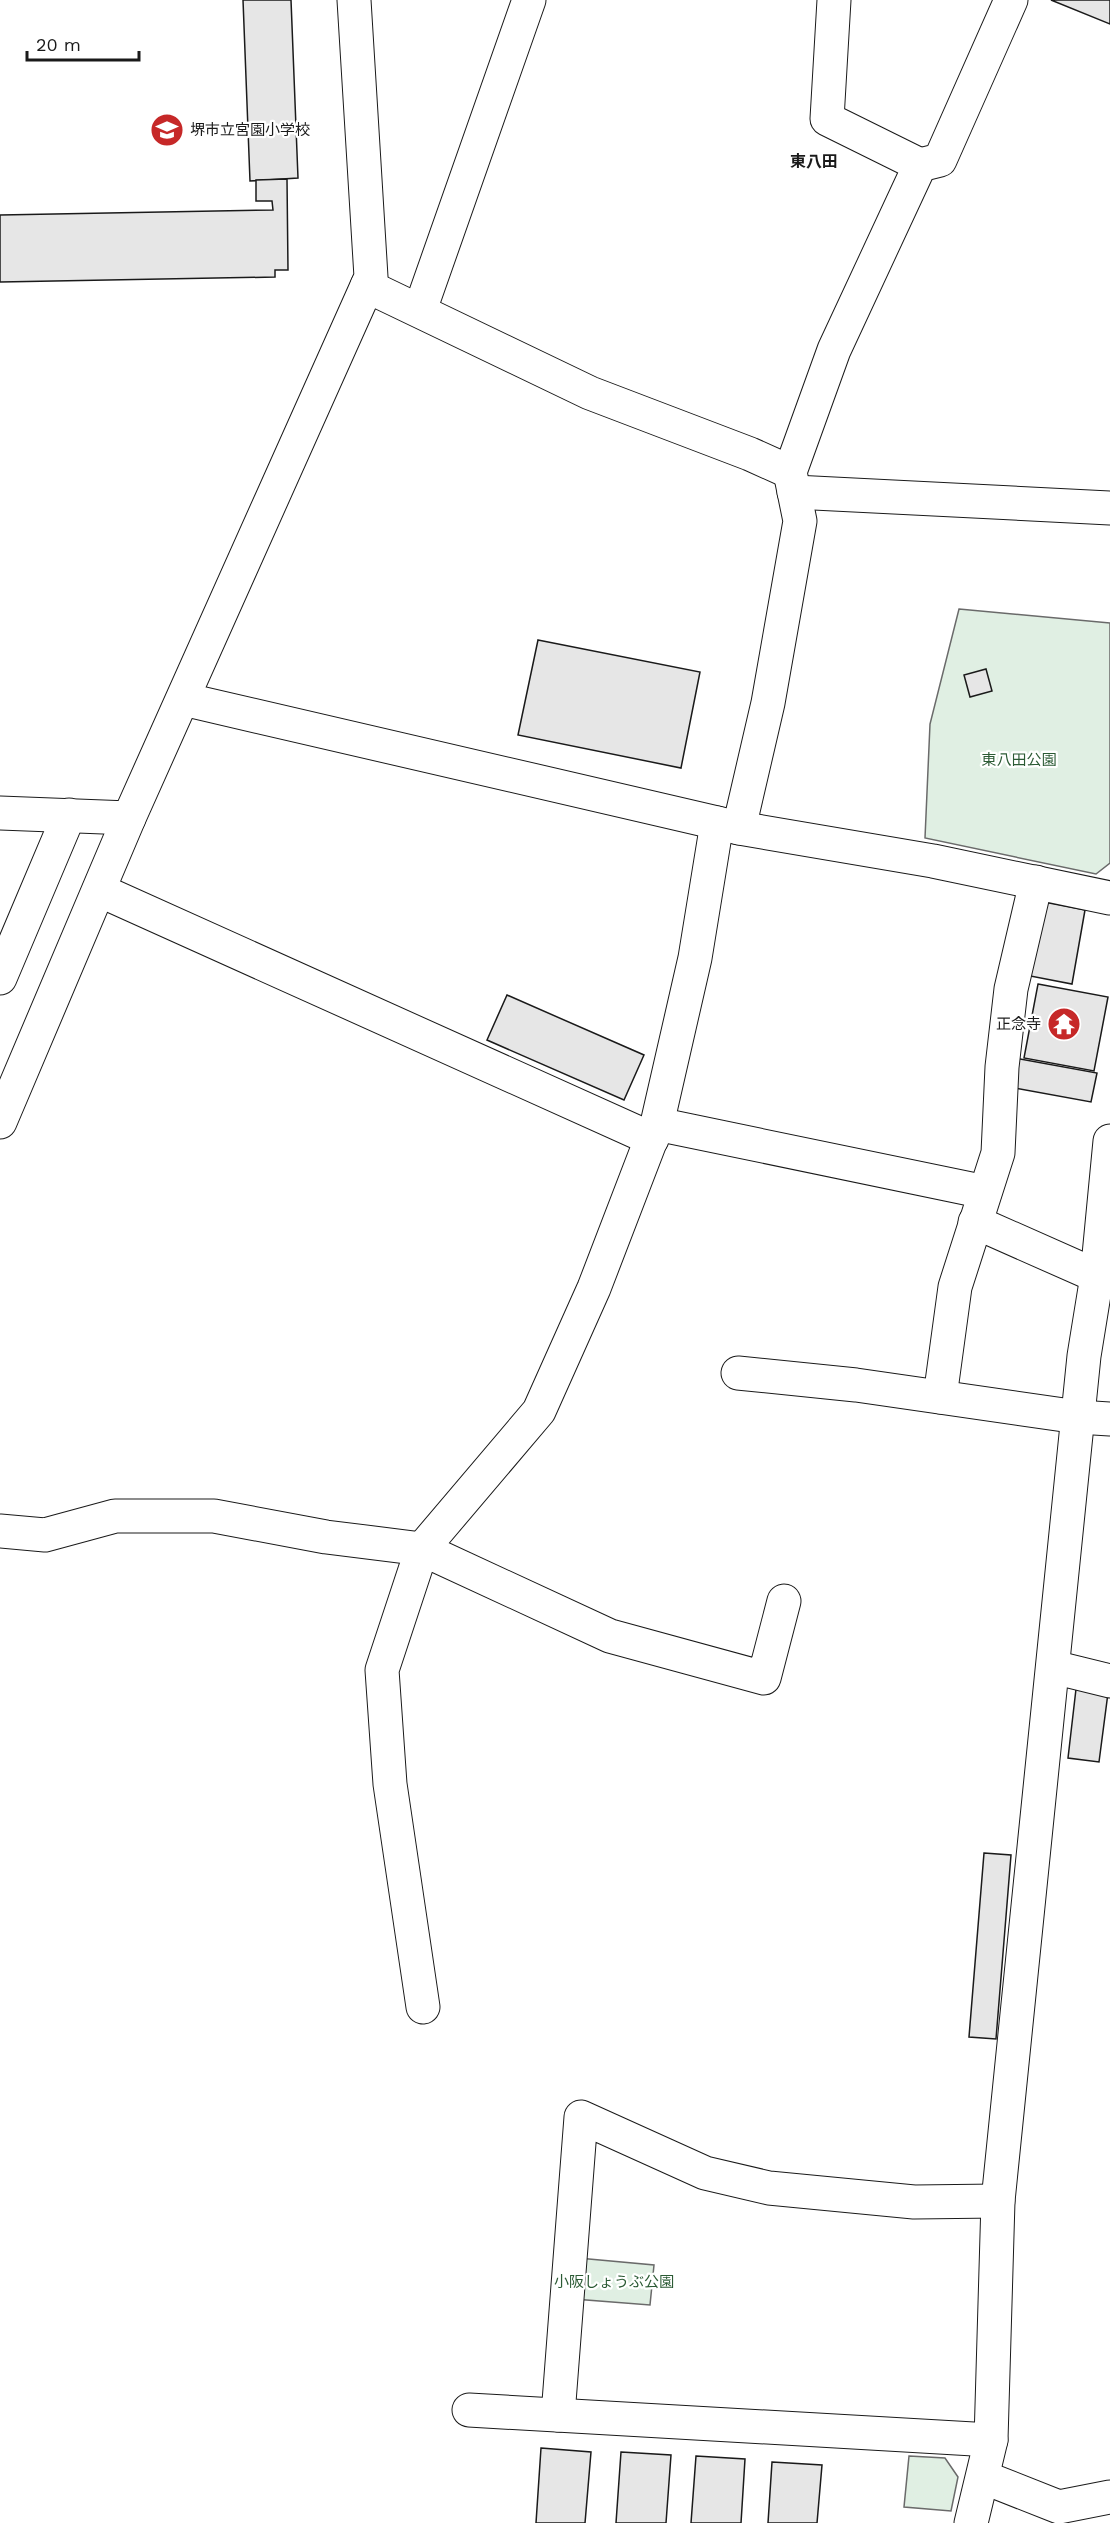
<svg xmlns="http://www.w3.org/2000/svg" width="1110" height="2523" font-family="'Work Sans','Noto Sans JP',sans-serif">
<rect width="100%" height="100%" fill="#fff"/>
<g fill="#e0efe3" stroke="#6a6a6a" stroke-width="1.5">
<polygon points="959,609 1110,623 1110,863 1096,874 925,838 930,724"/>
<polygon points="578,2258 654,2265 650,2305 574,2299"/>
<polygon points="909,2456 945,2458 958,2477 951,2511 904,2507"/>
</g>
<g fill="#e6e6e6" stroke="#1a1a1a" stroke-width="1.5">
<polygon points="243,0 291,0 298,178 250,181"/>
<polygon points="1051,0 1110,0 1110,24"/>
<polygon points="287,179 288,270 275,270 275,277 0,282 0,215 273,210 272,201 256,201 256,180"/>
<polygon points="538,640 700,672 681,768 518,735"/>
<polygon points="986,669 992,691 970,697 964,675"/>
<polygon points="1039,901 1085,910 1072,984 1025,975"/>
<polygon points="1038,984 1108,997 1094,1071 1024,1058"/>
<polygon points="507,995 644,1055 624,1100 487,1040"/>
<polygon points="1015,1058 1097,1073 1091,1102 1009,1087"/>
<polygon points="1076,1689 1108,1693 1099,1762 1068,1758"/>
<polygon points="984,1853 1011,1855 996,2039 969,2037"/>
<polygon points="541,2448 591,2452 585,2523 536,2523"/>
<polygon points="621,2452 671,2455 666,2523 616,2523"/>
<polygon points="696,2456 745,2459 741,2523 691,2523"/>
<polygon points="772,2462 822,2465 817,2523 768,2523"/>
</g>
<g fill="none" stroke-linecap="round" stroke-linejoin="round">
<defs>
<g id="minor">
<polyline points="834,0 827,119 920,165"/>
<polyline points="367,286 590,393 750,454 790,472"/>
<polyline points="420,310 529,0"/>
<polyline points="794,492 1110,508"/>
<polyline points="183,699 739,828 933,861 1110,898"/>
<polyline points="0,813 129,818"/>
<polyline points="739,828 768,703 800,521 790,472 834,350 920,165 940,160 1011,0"/>
<polyline points="99,890 652,1139"/>
<polyline points="0,978 69,815"/>
<polyline points="0,1122 129,818 371,277 354,0"/>
<polyline points="657,1124 985,1192"/>
<polyline points="975,1222 1097,1276"/>
<polyline points="738,1373 856,1385 1078,1417 1110,1419"/>
<polyline points="940,1397 955,1287 998,1153 1002,1067 1011,989 1036,882"/>
<polyline points="0,1531 45,1535 115,1516 214,1516 326,1537 422,1549 610,1636 764,1678 784,1601"/>
<polyline points="1053,1667 1110,1681"/>
<polyline points="423,2007 390,1784 382,1670 422,1549 539,1411 594,1288 657,1124 695,958 717,823"/>
<polyline points="469,2410 991,2440"/>
<polyline points="558,2415 581,2117 705,2173 769,2188 914,2202 998,2201"/>
<polyline points="983,2477 1059,2507 1110,2497"/>
<polyline points="971,2523 991,2440 998,2201 1084,1356 1097,1276 1110,1141"/>
</g>
</defs>
<use href="#minor" stroke="#1a1a1a" stroke-width="35"/>
<use href="#minor" stroke="#fff" stroke-width="33"/>
</g>
<defs>
<symbol id="school-disc" viewBox="-11 -11 22 22"><circle r="9.5" fill="#c62828" stroke="#fff"/><path d="M0-5L7-2L0 1L-7-2ZM-4 1L0 2.5L4 1V4Q0 6-4 4Z" fill="#fff"/></symbol>
<symbol id="temple-disc" viewBox="-11 -11 22 22"><circle r="9.5" fill="#c62828" stroke="#fff"/><path d="M0-6L5-2H3V0L6.5 2.5H4V6H1.5V3h-3V6H-4V2.5H-6.5L-3 0V-2H-5Z" fill="#fff"/></symbol>
</defs>
<g fill-rule="evenodd">
<use href="#school-disc" x="148" y="111" width="38" height="38"/>
<use href="#temple-disc" x="1045" y="1005" width="38" height="38"/>
</g>
<g text-anchor="middle" stroke-width="4.5" stroke-linejoin="round" paint-order="stroke">
<g font-size="15" fill="#1a1a1a" stroke="#fff" text-anchor="start">
<text x="190" y="135">堺市立宮園小学校</text>
<text x="1041" y="1029" text-anchor="end">正念寺</text>
</g>
<g font-size="15" fill="#2b5a34" stroke="#fff">
<text x="1019" y="765">東八田公園</text>
<text x="614" y="2287">小阪しょうぶ公園</text>
</g>
<g font-size="16" font-weight="bold" fill="#1a1a1a" stroke="#fff">
<text x="814" y="167">東八田</text>
</g>
</g>
<path d="M27 51v9h112v-9" fill="none" stroke="#1a1a1a" stroke-width="3"/>
<text x="36" y="51" font-size="18" fill="#1a1a1a" stroke="#ffffff" stroke-width="4.5" paint-order="stroke">20 m</text>
</svg>
